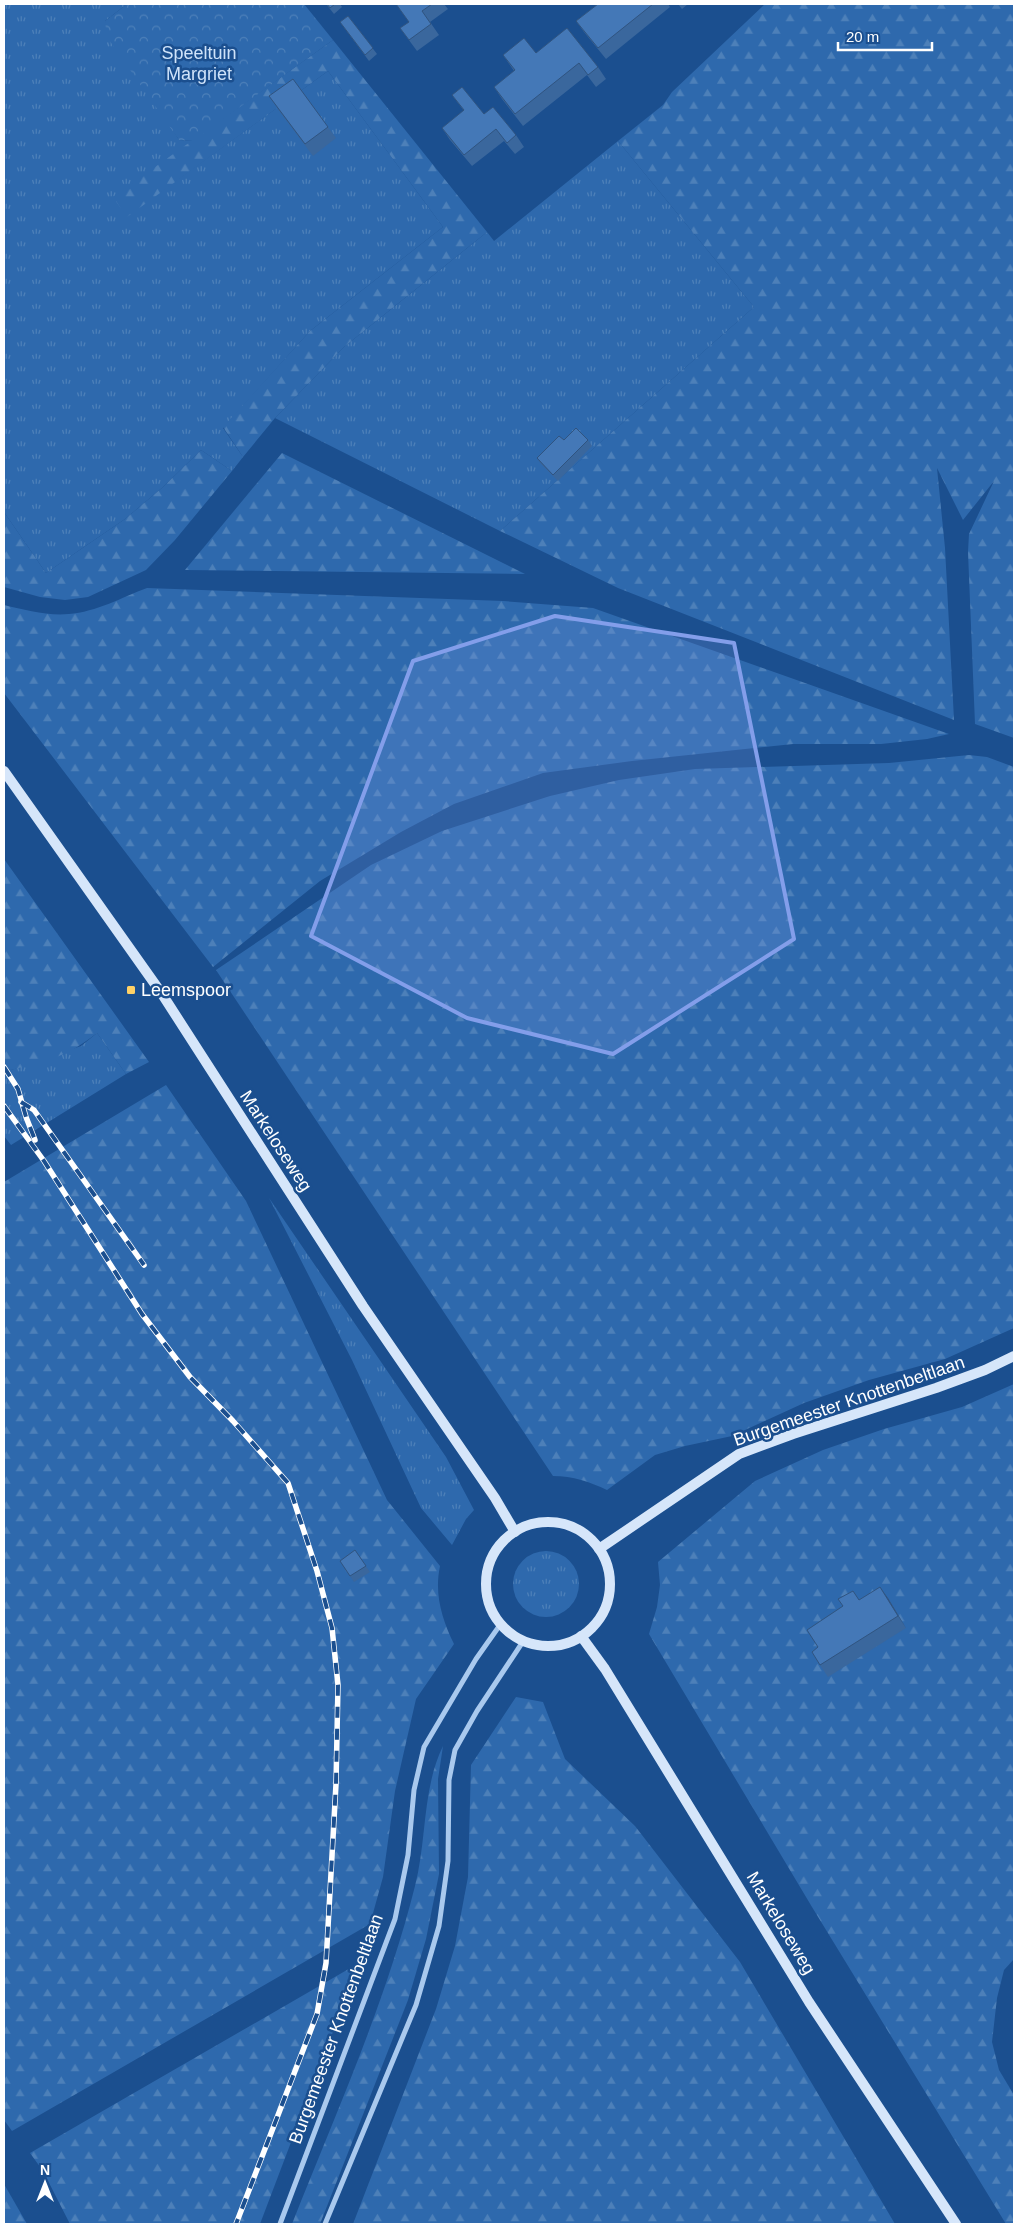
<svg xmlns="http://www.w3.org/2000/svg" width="1018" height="2228" font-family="Arial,sans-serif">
<defs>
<pattern id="grass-tufts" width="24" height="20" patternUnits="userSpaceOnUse" patternTransform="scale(1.25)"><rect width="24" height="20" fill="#2e69ad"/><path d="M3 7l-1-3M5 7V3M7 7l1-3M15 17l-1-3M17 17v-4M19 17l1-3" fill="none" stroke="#4d80b9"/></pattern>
<pattern id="forest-firs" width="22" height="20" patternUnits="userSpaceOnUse" patternTransform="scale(1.25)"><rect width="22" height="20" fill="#2e69ad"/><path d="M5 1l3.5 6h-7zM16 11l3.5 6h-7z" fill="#4d80b9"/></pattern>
<pattern id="park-crowns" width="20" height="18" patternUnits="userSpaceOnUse" patternTransform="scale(1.25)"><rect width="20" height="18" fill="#2e69ad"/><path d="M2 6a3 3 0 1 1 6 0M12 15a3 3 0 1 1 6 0" fill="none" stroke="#4d80b9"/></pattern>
</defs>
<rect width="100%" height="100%" fill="#1b4f8f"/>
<g fill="url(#grass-tufts)">
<polygon points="4,4 127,4 105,21 179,140 193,141 114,197 127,216 328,71 443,227 310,331 223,428 243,457 232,471 201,450 163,487 125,519 46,573 4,512"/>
<polygon points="618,141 754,307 500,531 275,418 344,347 487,232 494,241"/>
<polygon points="97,1033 126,1074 11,1145 4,1136 4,1069 11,1070 81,1046"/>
<polygon points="269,1198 446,1457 474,1510 466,1519 452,1545 421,1508 352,1360"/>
<circle cx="546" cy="1584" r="33"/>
</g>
<g fill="url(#forest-firs)">
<polygon points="765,4 1014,4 1014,738 975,724 968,552 969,534 994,481 963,520 937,468 945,548 954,720 618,588 500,531 754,307 618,141 663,105 672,92"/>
<polygon points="333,40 487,232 344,347 275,418 243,457 223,427 310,331 443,227 328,71 127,217 113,197"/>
<polygon points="201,450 232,471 175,540 146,570 88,597 65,600 40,597 4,587 4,512 46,573 125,519 163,487"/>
<polygon points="282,453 525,574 185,570"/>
<path d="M147,588L503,601L593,608L949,734L927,739L881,744H793L632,761L543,773L454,804L401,832L320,881L213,967L4,693V605C25,610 47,616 69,614C96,612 123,597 147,588Z"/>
<path d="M969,755L987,757L1014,767V1328L945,1359L869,1380L804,1403L732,1436L685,1446L655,1455L607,1490C590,1482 573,1476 553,1476L216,970L371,865L442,831L550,796L619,780L695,769L889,763Z"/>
<path d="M4,859L149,1062L126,1074L97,1033C67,1057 47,1061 11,1070L4,1069Z"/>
<path d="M166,1085L246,1201L387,1500L440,1566C434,1594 442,1619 454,1644L416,1699L395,1791L383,1877L370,1924L12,2131L4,2120V1182Z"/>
<polygon points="1014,1384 1014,1959 1004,1970 997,1998 992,2042 999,2070 1014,2095 1014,2224 1006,2224 812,1907 649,1634 657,1607 660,1585 658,1562 755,1481 823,1450 884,1429 962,1407"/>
<polygon points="516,1697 543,1702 565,1759 635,1826 740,1962 895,2224 353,2224 436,2009 455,1946 468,1877 471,1765"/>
<path d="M443,1746L438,1779L439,1874L426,1939L408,2000L320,2224H292C336,2113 386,2002 415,1886C427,1840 422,1789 443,1746Z"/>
<polygon points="359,1963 260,2224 70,2224 43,2171 30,2153"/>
<polygon points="4,2184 27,2224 4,2224"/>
</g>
<polygon fill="url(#park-crowns)" points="127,4 304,4 333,40 193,141 179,140 107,37 105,21"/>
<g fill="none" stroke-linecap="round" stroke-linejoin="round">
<g stroke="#a9c9ee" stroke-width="5">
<polyline points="280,2224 395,1919 408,1855 414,1790 424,1747 476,1659 500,1625"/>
<polyline points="325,2224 416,2005 439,1926 448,1861 449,1780 455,1750 477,1711 522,1643"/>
</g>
<g stroke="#d6e6fa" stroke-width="10">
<polyline points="4,771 162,994 363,1306 495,1498 515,1532"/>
<circle cx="548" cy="1584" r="62"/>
<polyline points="599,1549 739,1454 793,1434 936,1388 985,1370 1014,1356"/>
<polyline points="581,1636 605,1669 809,2002 956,2224"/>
</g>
<defs>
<g id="rail">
<polyline points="4,1067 18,1089 26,1117 35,1140"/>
<polyline points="21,1102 34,1110 144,1265"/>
<polyline points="4,1106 44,1161 142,1314 190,1377 233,1421 288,1483 317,1571 332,1628 338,1685 336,1784 326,1963 317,2014 236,2224"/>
</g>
</defs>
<use href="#rail" stroke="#fff" stroke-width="5.5"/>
<use href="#rail" stroke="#1b4f8f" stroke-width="4" stroke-dasharray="11" stroke-linecap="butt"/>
</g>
<g fill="#3a679d">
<polygon points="326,4 340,4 342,7 334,14"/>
<polygon points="396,4 444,4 448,9 430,22 439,35 417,51 400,28 409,22"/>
<polygon points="598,4 668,4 670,7 606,59 584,32 576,21"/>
<polygon points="678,4 688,4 682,9"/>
<polygon points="348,16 377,54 369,61 340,22"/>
<polygon points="536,53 598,67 606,79 596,87 587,75 523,126 502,99 494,87 514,71 503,55"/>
<polygon points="452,95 516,135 524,147 515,154 504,141 472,166 450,140 442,128 464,111"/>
<polygon points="277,108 328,127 336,138 313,156"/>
<polygon points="564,440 588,440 592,446 558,481 541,464 537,458"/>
<polygon points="355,1550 370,1572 354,1582 340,1561"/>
<polygon points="853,1591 859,1600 888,1598 906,1628 828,1677 820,1665 843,1606"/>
</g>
<polygon fill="#305480" points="880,1587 888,1598 906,1628 898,1616"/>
<g fill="#4478b7" stroke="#305480">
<polygon points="327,4 335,4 330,8"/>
<polygon points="396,4 432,4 422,11 431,24 409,40 400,28 409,22"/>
<polygon points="598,4 653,4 598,48 576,21"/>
<polygon points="348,16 373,48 365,55 340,22"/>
<polygon points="567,28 598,67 588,75 579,63 515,114 494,87 515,70 503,55 524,38 536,53"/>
<polygon points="293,79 328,127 305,144 269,96"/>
<polygon points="462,87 484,114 493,107 516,135 507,143 496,129 464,155 442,128 464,110 452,95"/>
<polygon points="576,428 588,440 553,475 537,458 559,436 564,440"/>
<polygon points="355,1550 366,1566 350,1576 340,1561"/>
<polygon points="880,1587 898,1616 820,1665 812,1652 818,1647 807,1630 843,1606 838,1599 853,1591 859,1600"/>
</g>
<path fill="#839eea" fill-opacity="0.2" stroke="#839eea" stroke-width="4" stroke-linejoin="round" d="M555,616L734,643L794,939L613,1054L467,1018L311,936L413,661Z"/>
<rect fill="#ffd166" stroke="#1b4f8f" stroke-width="2" x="126" y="985" width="10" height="10" rx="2.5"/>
<g text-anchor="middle" stroke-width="5" stroke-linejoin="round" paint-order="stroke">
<g font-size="18" fill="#cfe3fa" stroke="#1b4f8f">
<text x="199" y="59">Speeltuin<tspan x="199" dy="21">Margriet</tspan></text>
</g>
<g font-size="18" fill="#fff" stroke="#1b4f8f" text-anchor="start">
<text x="141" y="996">Leemspoor</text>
</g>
<g font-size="18" fill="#fff" stroke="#1b4f8f">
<text transform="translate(276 1141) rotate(57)" y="6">Markeloseweg</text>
<text transform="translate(849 1401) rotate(-19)" y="6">Burgemeester Knottenbeltlaan</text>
<text transform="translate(781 1923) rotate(59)" y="6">Markeloseweg</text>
<text transform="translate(336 2029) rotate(-70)" y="6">Burgemeester Knottenbeltlaan</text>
</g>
</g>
<rect width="1018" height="2228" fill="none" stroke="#ffffff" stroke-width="10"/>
<g transform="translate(45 2183)" stroke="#1b4f8f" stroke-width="4" paint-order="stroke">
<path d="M0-4L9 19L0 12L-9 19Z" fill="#ffffff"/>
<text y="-8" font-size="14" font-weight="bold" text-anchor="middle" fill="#ffffff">N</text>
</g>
<path d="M838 42v8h94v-8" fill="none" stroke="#ffffff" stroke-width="2.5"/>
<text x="846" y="42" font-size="15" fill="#ffffff" stroke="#1b4f8f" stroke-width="4" paint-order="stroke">20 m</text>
</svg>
